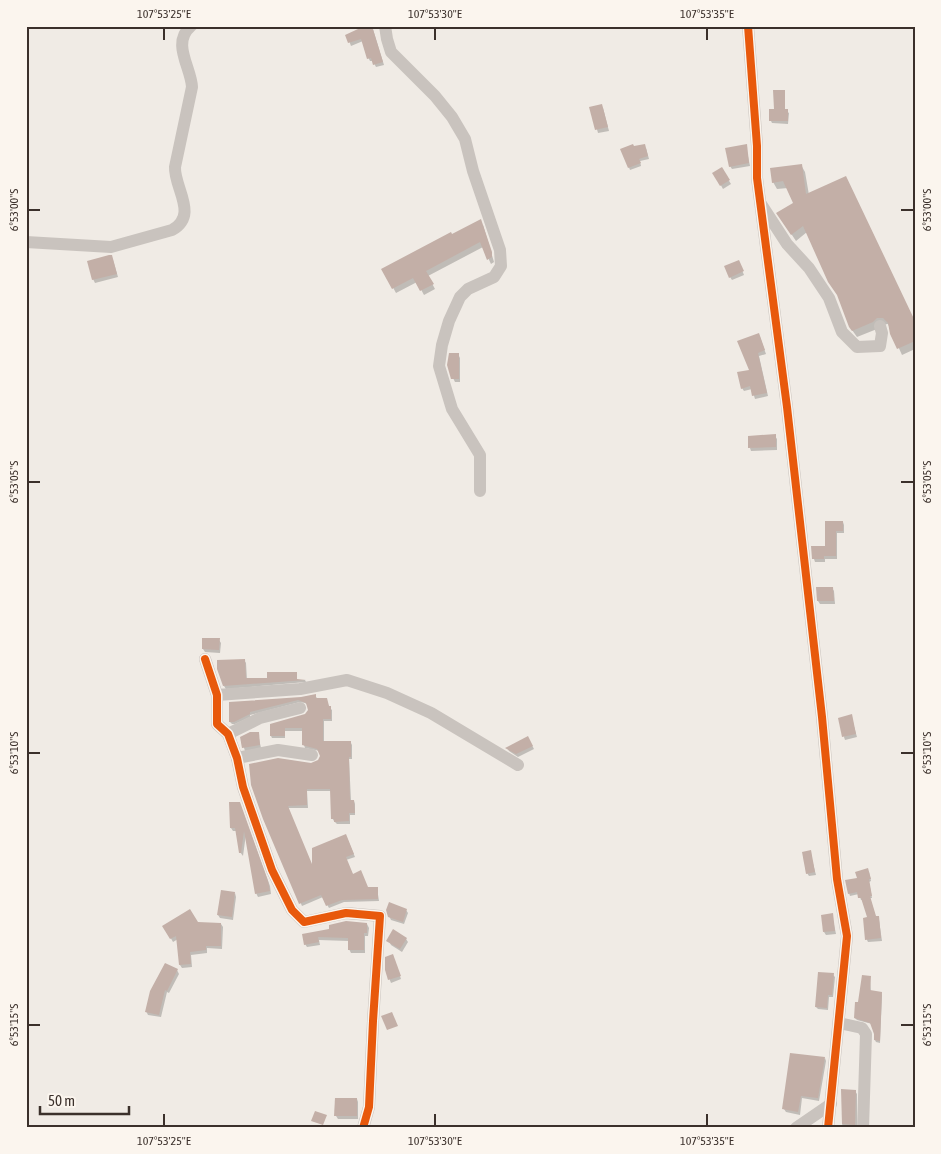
<svg xmlns="http://www.w3.org/2000/svg" width="941" height="1154" font-family="'Asap Condensed',sans-serif">
<rect width="100%" height="100%" fill="#f0ebe5"/>
<g fill="#0003">
<polygon points="372,26 384,65 376,67 373,61 370,61 369,59 363,41 351,46 347,35"/>
<polygon points="784,91 785,110 789,113 788,124 772,123 771,121"/>
<polygon points="591,108 603,108 609,131 598,133"/>
<polygon points="746,146 750,166 732,169 730,166"/>
<polygon points="634,148 646,148 649,159 640,161 641,166 630,170 622,149"/>
<polygon points="801,165 805,172 809,195 915,322 915,349 902,355 888,324 881,325 877,329 857,337 850,327 839,297 807,232 796,241 782,220 795,203 788,188 777,189 773,182"/>
<polygon points="721,168 731,184 723,189 714,173"/>
<polygon points="483,225 494,262 491,264 483,247 428,276 435,289 424,295 417,282 396,293 383,269 452,236"/>
<polygon points="113,260 118,277 95,283 93,279"/>
<polygon points="740,265 744,275 732,280 730,277"/>
<polygon points="760,337 766,354 759,356 768,396 755,399 752,389 744,391 742,388 750,370"/>
<polygon points="458,354 460,358 460,382 455,382 453,378"/>
<polygon points="775,436 777,439 777,450 751,451 750,448"/>
<polygon points="826,522 843,522 844,525 844,533 837,533 837,559 825,559 825,562 815,562 814,559 826,547"/>
<polygon points="832,588 834,591 835,604 820,604 818,601"/>
<polygon points="219,640 221,643 220,653 205,652 203,649"/>
<polygon points="244,660 246,663 247,680 268,680 296,673 297,680 305,680 306,682 226,689 224,686"/>
<polygon points="315,696 317,698 326,699 329,707 332,710 332,721 324,721 324,743 351,743 352,745 352,759 349,759 351,801 354,801 355,804 355,815 350,815 350,824 337,824 334,821 332,818 331,791 307,791 308,808 288,808 313,869 347,838 355,857 346,860 353,875 367,888 377,888 379,901 344,902 329,908 323,897 302,906 264,818 311,764 319,761 321,756 320,751 305,748 304,745 304,731 285,731 285,738 272,738 271,736 303,717 309,711 309,706 305,703 300,702 250,715 250,717 235,724 232,724 230,722 230,703 301,698"/>
<polygon points="851,716 857,737 845,740 844,737"/>
<polygon points="258,734 261,748 245,751 241,738"/>
<polygon points="528,738 534,749 518,757 509,751 507,748"/>
<polygon points="241,807 270,886 271,894 258,897 256,893 246,834 243,856 240,852 237,831 233,831 231,828"/>
<polygon points="810,852 816,875 809,876 807,873"/>
<polygon points="869,872 871,881 869,882 872,898 870,898 876,918 879,920 882,941 868,942 867,940 868,918 863,900 861,900 859,894 850,896 849,893 858,879"/>
<polygon points="235,893 236,897 233,920 220,918 218,915"/>
<polygon points="406,910 408,913 404,924 391,920 389,916"/>
<polygon points="832,915 836,934 826,935 824,932"/>
<polygon points="197,923 221,924 223,927 222,949 207,948 207,953 191,955 192,967 182,968 180,965 178,939 173,942 164,926"/>
<polygon points="367,924 369,928 368,936 365,936 365,953 351,953 349,949 349,941 319,940 320,945 307,947 305,944 303,935"/>
<polygon points="406,939 408,942 402,952 391,945 389,941"/>
<polygon points="914,955 915,955 915,974 913,971"/>
<polygon points="394,959 401,979 391,983 386,970"/>
<polygon points="177,970 179,974 169,993 167,992 161,1017 148,1015 146,1011"/>
<polygon points="833,975 835,977 833,997 829,997 828,1010 818,1009 816,1007"/>
<polygon points="870,977 871,992 881,993 882,995 880,1043 876,1042 875,1040 875,1033 872,1024 857,1020 855,1018 859,1003"/>
<polygon points="825,1058 826,1061 819,1101 802,1098 800,1115 786,1112 784,1109"/>
<polygon points="855,1091 857,1094 857,1128 842,1128 843,1110"/>
<polygon points="336,1099 357,1099 358,1102 358,1119 338,1119 336,1116"/>
</g>
<g fill="#c3afa7">
<polygon points="357,26 372,26 383,62 373,65 371,58 367,59 361,39 348,43 345,35 358,29"/>
<polygon points="773,90 785,90 785,109 788,109 788,121 769,121 769,109 774,109"/>
<polygon points="602,104 608,127 595,130 589,107"/>
<polygon points="633,144 634,146 645,144 648,156 639,159 641,163 628,168 620,149"/>
<polygon points="747,144 749,163 729,167 725,148"/>
<polygon points="802,164 806,194 846,176 915,321 915,341 897,349 890,334 888,323 883,318 877,318 873,322 852,331 849,327 837,295 828,282 803,226 791,235 776,213 793,203 783,181 772,183 770,168"/>
<polygon points="722,167 730,180 720,186 712,173"/>
<polygon points="481,219 492,252 492,257 487,260 480,242 426,271 434,284 420,291 413,278 392,289 381,269 451,232 452,234"/>
<polygon points="109,255 112,255 117,274 92,280 87,261"/>
<polygon points="739,260 744,271 729,278 724,266"/>
<polygon points="759,333 765,350 758,353 767,393 752,396 750,386 741,389 737,372 749,370 737,341"/>
<polygon points="449,353 459,353 459,379 451,379 447,365"/>
<polygon points="776,434 776,447 748,448 748,436"/>
<polygon points="825,521 843,521 843,531 836,531 836,556 824,556 824,559 812,559 811,546 825,546"/>
<polygon points="816,587 833,587 834,601 817,601"/>
<polygon points="202,638 220,638 219,650 202,649"/>
<polygon points="245,659 246,678 267,678 267,672 297,672 297,679 306,680 223,686 217,669 217,660"/>
<polygon points="316,694 316,698 327,698 329,706 331,706 331,719 323,719 323,741 351,741 351,757 349,757 350,800 354,800 355,813 349,813 349,821 334,822 334,819 331,819 330,789 307,789 307,805 288,806 312,864 312,848 346,834 354,854 346,857 353,874 361,870 368,887 378,887 378,899 342,900 326,906 321,895 299,904 263,819 251,785 249,764 278,758 311,763 318,760 320,756 317,749 302,745 302,728 285,728 285,736 270,736 270,724 305,714 308,710 306,703 298,700 250,712 250,714 234,722 229,722 229,702 301,697"/>
<polygon points="852,714 856,734 842,737 838,718"/>
<polygon points="250,732 259,732 260,745 242,748 240,737"/>
<polygon points="528,736 533,746 516,754 505,748"/>
<polygon points="229,802 240,802 268,881 270,891 255,894 244,831 241,853 239,853 235,828 230,828"/>
<polygon points="811,850 815,872 806,874 802,852"/>
<polygon points="868,868 871,879 869,879 872,896 870,896 876,916 879,916 881,938 865,940 863,918 867,917 861,898 858,898 857,892 848,894 845,880 857,878 855,872"/>
<polygon points="221,890 235,892 232,917 217,915"/>
<polygon points="389,902 407,909 403,922 388,917 386,910"/>
<polygon points="190,909 198,922 221,923 221,946 206,946 206,950 190,952 191,964 179,965 176,936 170,939 162,926"/>
<polygon points="833,913 835,931 823,932 821,915"/>
<polygon points="346,921 367,923 367,933 364,933 364,950 348,950 348,938 318,937 319,942 304,945 302,934 329,929 329,925"/>
<polygon points="393,929 407,938 400,949 386,941"/>
<polygon points="393,954 401,976 388,980 385,970 385,957"/>
<polygon points="165,963 178,969 167,991 165,990 159,1015 145,1012 150,991"/>
<polygon points="818,972 834,973 832,995 828,995 827,1008 815,1007"/>
<polygon points="862,975 871,976 870,990 882,992 880,1041 874,1040 874,1034 870,1023 854,1018 855,1002 858,1002"/>
<polygon points="392,1012 398,1026 387,1030 381,1016"/>
<polygon points="790,1053 825,1057 818,1098 801,1096 798,1112 782,1109"/>
<polygon points="841,1089 856,1090 855,1125 842,1124"/>
<polygon points="335,1098 357,1098 357,1116 334,1116"/>
<polygon points="315,1111 327,1115 323,1125 311,1121"/>
</g>
<g fill="none" stroke-linecap="round" stroke-linejoin="round">
<g stroke="#c9c3be" stroke-width="12">
<polyline points="385,26 387,39 391,52 435,96 452,117 465,139 473,171 500,250 501,266 494,277 468,289 460,297 449,321 442,345 439,366 452,409 480,455 480,491"/>
<polyline points="748,26 757,146 757,178 787,407 822,717 837,879 847,936 828,1128"/>
<polyline points="761,204 787,244 809,268 829,298 842,332 857,347 880,346 882,333 880,326"/>
<path d="M26,242L111,247L172,230C199,215 174,188 175,167L192,87C191,67 171,43 191,26"/>
<polyline points="205,659 217,695 217,724 228,734 237,758 243,787 272,870 292,910 304,922 346,913 380,916 373,1021 369,1107 363,1128"/>
<polyline points="217,695 300,689 347,680 387,693 431,713 518,765"/>
<polyline points="228,734 260,718 300,708"/>
<polyline points="237,758 278,750 312,755"/>
<polyline points="839,1023 862,1028 866,1034 863,1128"/>
<polyline points="796,1128 831,1104"/>
</g>
<defs>
<g id="cycleway">
<polyline points="748,26 757,146 757,178 787,407 822,717 837,879 847,936 828,1128"/>
<polyline points="205,659 217,695 217,724 228,734 237,758 243,787 272,870 292,910 304,922 346,913 380,916 373,1021 369,1107 363,1128"/>
</g>
</defs>
<use href="#cycleway" stroke="#fbf5ee" stroke-width="11"/>
<use href="#cycleway" stroke="#e8590c" stroke-width="8"/>
</g>
<path fill="none" stroke="#3b302b" stroke-width="2" d="M164,28V40M435,28V40M707,28V40M28,210H40M901,210H914M28,482H40M901,482H914M28,753H40M901,753H914M28,1025H40M901,1025H914M164,1114V1126M435,1114V1126M707,1114V1126"/>
<rect width="941" height="1154" fill="none" stroke="#fbf5ee" stroke-width="55"/>
<path d="M40 1106v8h89v-8" fill="none" stroke="#3b302b" stroke-width="2.5"/>
<text x="48" y="1106" font-size="15" fill="#3b302b" stroke="#fbf5ee" stroke-width="4" paint-order="stroke">50 m</text>
<rect x="28" y="28" width="886" height="1098" fill="none" stroke="#3b302b" stroke-width="2"/>
<g font-size="12" text-anchor="middle" fill="#3b302b">
<text x="164" y="18">107°53'25"E</text>
<text x="435" y="18">107°53'30"E</text>
<text x="707" y="18">107°53'35"E</text>
<text transform="translate(14 210) rotate(-90)" y="4">6°53'00"S</text>
<text transform="translate(927 210) rotate(-90)" y="4">6°53'00"S</text>
<text transform="translate(14 482) rotate(-90)" y="4">6°53'05"S</text>
<text transform="translate(927 482) rotate(-90)" y="4">6°53'05"S</text>
<text transform="translate(14 753) rotate(-90)" y="4">6°53'10"S</text>
<text transform="translate(927 753) rotate(-90)" y="4">6°53'10"S</text>
<text transform="translate(14 1025) rotate(-90)" y="4">6°53'15"S</text>
<text transform="translate(927 1025) rotate(-90)" y="4">6°53'15"S</text>
<text x="164" y="1145">107°53'25"E</text>
<text x="435" y="1145">107°53'30"E</text>
<text x="707" y="1145">107°53'35"E</text>
</g>
</svg>
